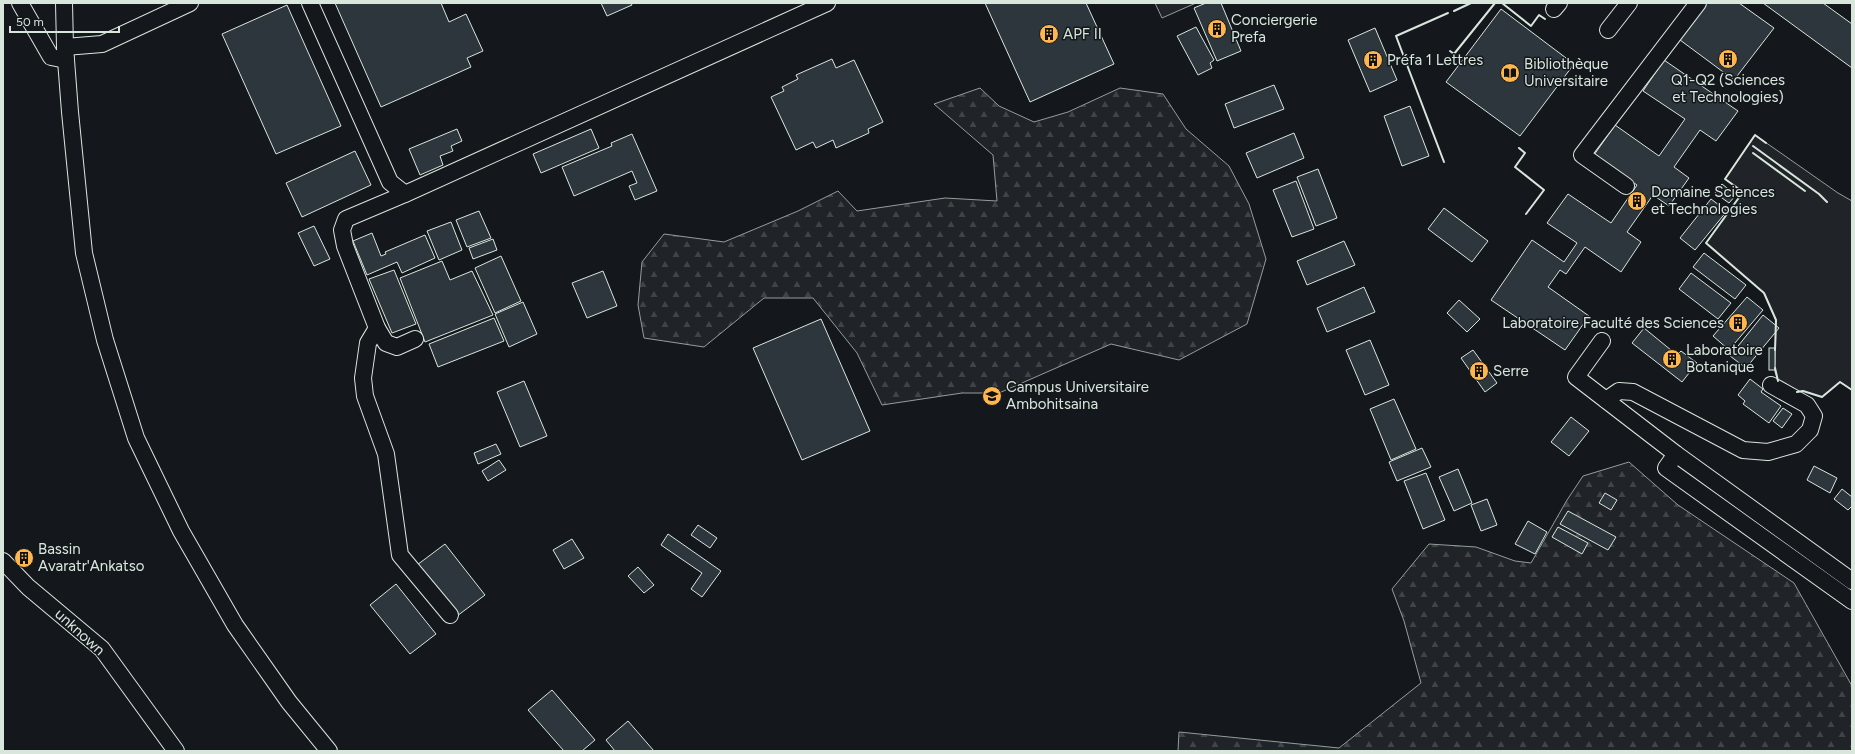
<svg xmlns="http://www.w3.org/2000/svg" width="1855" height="754" font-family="Figtree,sans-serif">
<defs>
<pattern id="forest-firs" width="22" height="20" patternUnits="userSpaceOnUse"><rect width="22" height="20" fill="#202428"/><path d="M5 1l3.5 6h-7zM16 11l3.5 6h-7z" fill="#404447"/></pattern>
</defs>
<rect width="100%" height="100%" fill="#14181c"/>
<g fill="url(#forest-firs)" stroke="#939e99">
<polygon points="980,88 999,106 1034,122 1068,112 1120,88 1163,94 1186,129 1229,166 1249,204 1266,259 1247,324 1179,360 1111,344 999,393 962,393 882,405 857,353 813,298 764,298 704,347 644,338 638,305 642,262 664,234 724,242 798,211 838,191 857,211 945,198 997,201 993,155 934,104"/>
<polygon points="1629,462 1678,505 1794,583 1852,686 1852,751 1178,751 1179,732 1339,748 1421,683 1404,621 1392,589 1429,544 1476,547 1515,561 1531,563 1567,500 1583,476"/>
</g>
<g fill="#202428" stroke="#939e99">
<polygon points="1155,3 1196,3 1162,18"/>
<polygon points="1755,135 1838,193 1852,201 1852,390 1840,382 1822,397 1803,391 1793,393 1780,386 1775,372 1776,320 1764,293 1706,243 1743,192 1725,179"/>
</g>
<g fill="#2c363c" stroke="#d8e6dc">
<polygon points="335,3 441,3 449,22 466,14 483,51 467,58 471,67 381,107"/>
<polygon points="601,3 631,3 632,5 607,16"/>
<polygon points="985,3 1086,3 1114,64 1030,102"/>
<polygon points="1206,3 1221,3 1241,51 1217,61 1194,8"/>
<polygon points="1702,3 1739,3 1774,28 1734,80 1676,37"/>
<polygon points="1763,3 1823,3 1852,24 1852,68"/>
<polygon points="287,5 341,126 276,154 222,34"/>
<polygon points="1501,9 1574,64 1520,136 1446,82"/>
<polygon points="1196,27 1214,60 1210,63 1212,68 1198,75 1177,36"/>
<polygon points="1375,28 1397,80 1370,92 1348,40"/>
<polygon points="832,59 836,68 854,60 883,122 868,129 869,133 836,148 833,140 816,148 813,142 796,150 771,97 784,91 782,87 798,79 796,75"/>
<polygon points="1664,60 1738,111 1716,141 1700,130 1674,167 1689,178 1669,206 1653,195 1627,232 1641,242 1621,272 1585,247 1566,274 1560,270 1548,287 1589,316 1565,350 1491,300 1532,240 1564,262 1577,243 1547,223 1568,194 1611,223 1637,185 1594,155 1615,125 1659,156 1685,119 1643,91"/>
<polygon points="1274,85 1284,109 1234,128 1225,104"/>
<polygon points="1410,106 1429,156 1402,166 1384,116"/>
<polygon points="457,129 462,141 451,146 453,151 440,156 443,165 420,175 409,149"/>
<polygon points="591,129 599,148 541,173 533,154"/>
<polygon points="1294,133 1304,158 1257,178 1246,153"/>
<polygon points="632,134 657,191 635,200 629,186 637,183 632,171 574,196 562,167 612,146 611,143"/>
<polygon points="355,151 371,185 302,217 286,183"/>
<polygon points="1318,169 1337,218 1316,226 1297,177"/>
<polygon points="1296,181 1314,229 1292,237 1273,190"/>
<polygon points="1722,184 1736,195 1729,203 1715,193"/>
<polygon points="1711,199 1727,211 1695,250 1680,238"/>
<polygon points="1444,208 1488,241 1472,262 1428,229"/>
<polygon points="479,211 491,238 467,247 456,220"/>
<polygon points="451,222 462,250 439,260 427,231"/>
<polygon points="314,226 330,259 314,266 298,233"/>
<polygon points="372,233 381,256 386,254 385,252 425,235 435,258 402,273 397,262 367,275 353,241"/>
<polygon points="493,239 497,250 473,259 469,248"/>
<polygon points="1344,241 1355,265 1307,285 1297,261"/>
<polygon points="1704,253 1746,285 1735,299 1693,267"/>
<polygon points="501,256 521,301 495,313 475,268"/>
<polygon points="442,261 450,280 472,271 493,315 425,342 400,278"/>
<polygon points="394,270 416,324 392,333 369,279"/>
<polygon points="603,271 617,306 587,318 572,283"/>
<polygon points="1691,273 1731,303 1718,319 1679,289"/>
<polygon points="1364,287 1375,312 1327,332 1317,308"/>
<polygon points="1747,297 1763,310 1729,350 1713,336"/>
<polygon points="1459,300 1480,319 1467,332 1447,313"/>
<polygon points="523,302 537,334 509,347 495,314"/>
<polygon points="1763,315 1779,328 1746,368 1730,356"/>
<polygon points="494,318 504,341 438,367 429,344"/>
<polygon points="821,319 870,431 802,460 753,348"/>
<polygon points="1644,328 1677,355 1681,351 1697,363 1682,382 1632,343"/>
<polygon points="1370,340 1389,385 1365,395 1346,350"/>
<rect x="1769" y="348" width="6" height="22"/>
<polygon points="1473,350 1497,383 1485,392 1461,358"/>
<polygon points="1750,379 1763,389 1761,392 1781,406 1769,423 1743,404 1745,401 1738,395"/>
<polygon points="524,381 547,436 520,447 497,392"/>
<polygon points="1394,399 1416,449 1391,460 1370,409"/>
<polygon points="1783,408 1792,414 1782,428 1773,421"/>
<polygon points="1571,417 1589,431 1569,456 1551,442"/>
<polygon points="496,444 501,454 478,464 474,453"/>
<polygon points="1422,448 1431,467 1397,481 1389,462"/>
<polygon points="499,460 506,470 488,481 482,471"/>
<polygon points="1814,466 1837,478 1830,493 1807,480"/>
<polygon points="1458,469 1472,503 1454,511 1439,477"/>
<polygon points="1426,473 1445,520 1423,529 1404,481"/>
<polygon points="1842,489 1852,497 1852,508 1851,507 1848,510 1834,499"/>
<polygon points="1605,493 1617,500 1611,510 1599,503"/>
<polygon points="1487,499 1497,525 1481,531 1471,505"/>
<polygon points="1568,511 1616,537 1608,550 1560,524"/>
<polygon points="1528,521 1547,532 1535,554 1515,544"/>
<polygon points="698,525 717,538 710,548 691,535"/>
<polygon points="1558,527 1588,543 1582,554 1552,537"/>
<polygon points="668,534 721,571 702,597 691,589 702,573 661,545"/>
<polygon points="572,539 584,558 564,569 553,550"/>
<polygon points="445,544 485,595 457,616 417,565"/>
<polygon points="23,550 32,558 25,566 16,559"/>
<polygon points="638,567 654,585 644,593 628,576"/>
<polygon points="396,584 436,634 410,654 370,605"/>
<polygon points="552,690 595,740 582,751 564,751 528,710"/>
<polygon points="628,721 654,751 615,751 606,740"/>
</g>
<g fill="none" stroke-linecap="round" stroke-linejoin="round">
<defs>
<g id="minor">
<polyline points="20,3 51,57 66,60"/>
<polyline points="64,3 65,47 70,112 84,253 105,340 136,438 181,531 235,625 289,702 329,751"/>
<polyline points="310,3 390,182 405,194"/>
<polyline points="1554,9 1559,3"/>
<polyline points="1608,30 1629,3"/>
<polyline points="65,47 102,44 190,3"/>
<polyline points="1626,186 1582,155 1698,3"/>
<polyline points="377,328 368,343 363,378 365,396 386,454 400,555 450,615"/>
<polyline points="415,339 397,347 386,343 377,328 345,246 342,230 346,219 405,194 827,3"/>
<polyline points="1602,341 1576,377 1676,454 1852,581"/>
<polyline points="1606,400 1619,391 1633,392 1743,450 1768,452 1796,444 1810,430 1814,416 1807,405 1771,385"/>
<polyline points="1676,454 1666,468 1852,601"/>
<polyline points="3,561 28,587 102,649 176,751"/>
</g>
</defs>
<use href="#minor" stroke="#d8e6dc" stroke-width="18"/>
<use href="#minor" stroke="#14181c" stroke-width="16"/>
<g stroke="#d8e6dc" stroke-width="2">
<polyline points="1502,3 1531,26 1539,15 1545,19"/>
<polyline points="1454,11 1471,3"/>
<polyline points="1450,51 1454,54 1495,3"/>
<polyline points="1766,143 1755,135 1725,179 1743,192 1706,243 1764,293 1776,320 1775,350"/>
<polyline points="1753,146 1819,194 1827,202"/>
<polyline points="1519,148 1525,153 1515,167 1544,190 1526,214"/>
<polyline points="1753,153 1805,191"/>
<polyline points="1444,162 1396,36 1448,13"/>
<polyline points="1775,368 1778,381"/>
<polyline points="1797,392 1803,391 1822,397 1840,382 1852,390"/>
</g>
</g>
<defs>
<symbol id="building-disc" viewBox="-11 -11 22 22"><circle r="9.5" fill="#ffb74d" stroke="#14181c"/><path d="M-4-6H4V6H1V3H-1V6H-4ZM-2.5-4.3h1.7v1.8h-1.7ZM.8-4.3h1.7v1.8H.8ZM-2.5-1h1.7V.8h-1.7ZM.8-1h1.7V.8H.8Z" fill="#111"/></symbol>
<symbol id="library-disc" viewBox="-11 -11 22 22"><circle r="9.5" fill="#ffb74d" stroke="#14181c"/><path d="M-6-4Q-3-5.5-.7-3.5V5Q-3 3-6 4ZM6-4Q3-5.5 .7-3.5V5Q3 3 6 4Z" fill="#111"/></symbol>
<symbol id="university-disc" viewBox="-11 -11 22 22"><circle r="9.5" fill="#ffb74d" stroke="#14181c"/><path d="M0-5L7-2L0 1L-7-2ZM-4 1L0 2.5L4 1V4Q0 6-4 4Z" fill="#111"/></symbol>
</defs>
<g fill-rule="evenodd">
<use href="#building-disc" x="1206" y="18" width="22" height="22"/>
<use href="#building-disc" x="1038" y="23" width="22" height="22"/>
<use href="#building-disc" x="1717" y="48" width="22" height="22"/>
<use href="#building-disc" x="1362" y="49" width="22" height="22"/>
<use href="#library-disc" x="1499" y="62" width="22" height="22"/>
<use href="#building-disc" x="1626" y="190" width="22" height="22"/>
<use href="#building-disc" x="1727" y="312" width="22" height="22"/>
<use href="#building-disc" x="1661" y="348" width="22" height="22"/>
<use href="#building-disc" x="1468" y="360" width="22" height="22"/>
<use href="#university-disc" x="981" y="385" width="22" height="22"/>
<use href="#building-disc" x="13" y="547" width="22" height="22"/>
</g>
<g text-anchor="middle" stroke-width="3" stroke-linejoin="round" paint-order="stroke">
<g font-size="15" fill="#d8e6dc" stroke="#14181c" text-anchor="start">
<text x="1231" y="25">Conciergerie<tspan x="1231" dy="17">Prefa</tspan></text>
<text x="1063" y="39">APF II</text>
<text x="1387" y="65">Préfa 1 Lettres</text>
<text x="1524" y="69">Bibliothèque<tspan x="1524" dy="17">Universitaire</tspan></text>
<text x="1728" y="85" text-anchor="middle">Q1-Q2 (Sciences<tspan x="1728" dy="17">et Technologies)</tspan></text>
<text x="1651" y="197">Domaine Sciences<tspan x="1651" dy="17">et Technologies</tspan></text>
<text x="1724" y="328" text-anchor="end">Laboratoire Faculté des Sciences</text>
<text x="1686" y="355">Laboratoire<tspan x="1686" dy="17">Botanique</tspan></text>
<text x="1493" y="376">Serre</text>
<text x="1006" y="392">Campus Universitaire<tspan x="1006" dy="17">Ambohitsaina</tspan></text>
<text x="38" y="554">Bassin<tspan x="38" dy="17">Avaratr'Ankatso</tspan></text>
</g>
<g font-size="15" fill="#d8e6dc" stroke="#14181c">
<text transform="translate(80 632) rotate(42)" y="5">unknown</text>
</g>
</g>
<rect width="1855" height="754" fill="none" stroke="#d8e6dc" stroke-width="8"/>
<path d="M10 26v6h109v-6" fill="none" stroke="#d8e6dc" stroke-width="2"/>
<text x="16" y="26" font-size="12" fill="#d8e6dc" stroke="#14181c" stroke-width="3" paint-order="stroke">50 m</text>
</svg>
